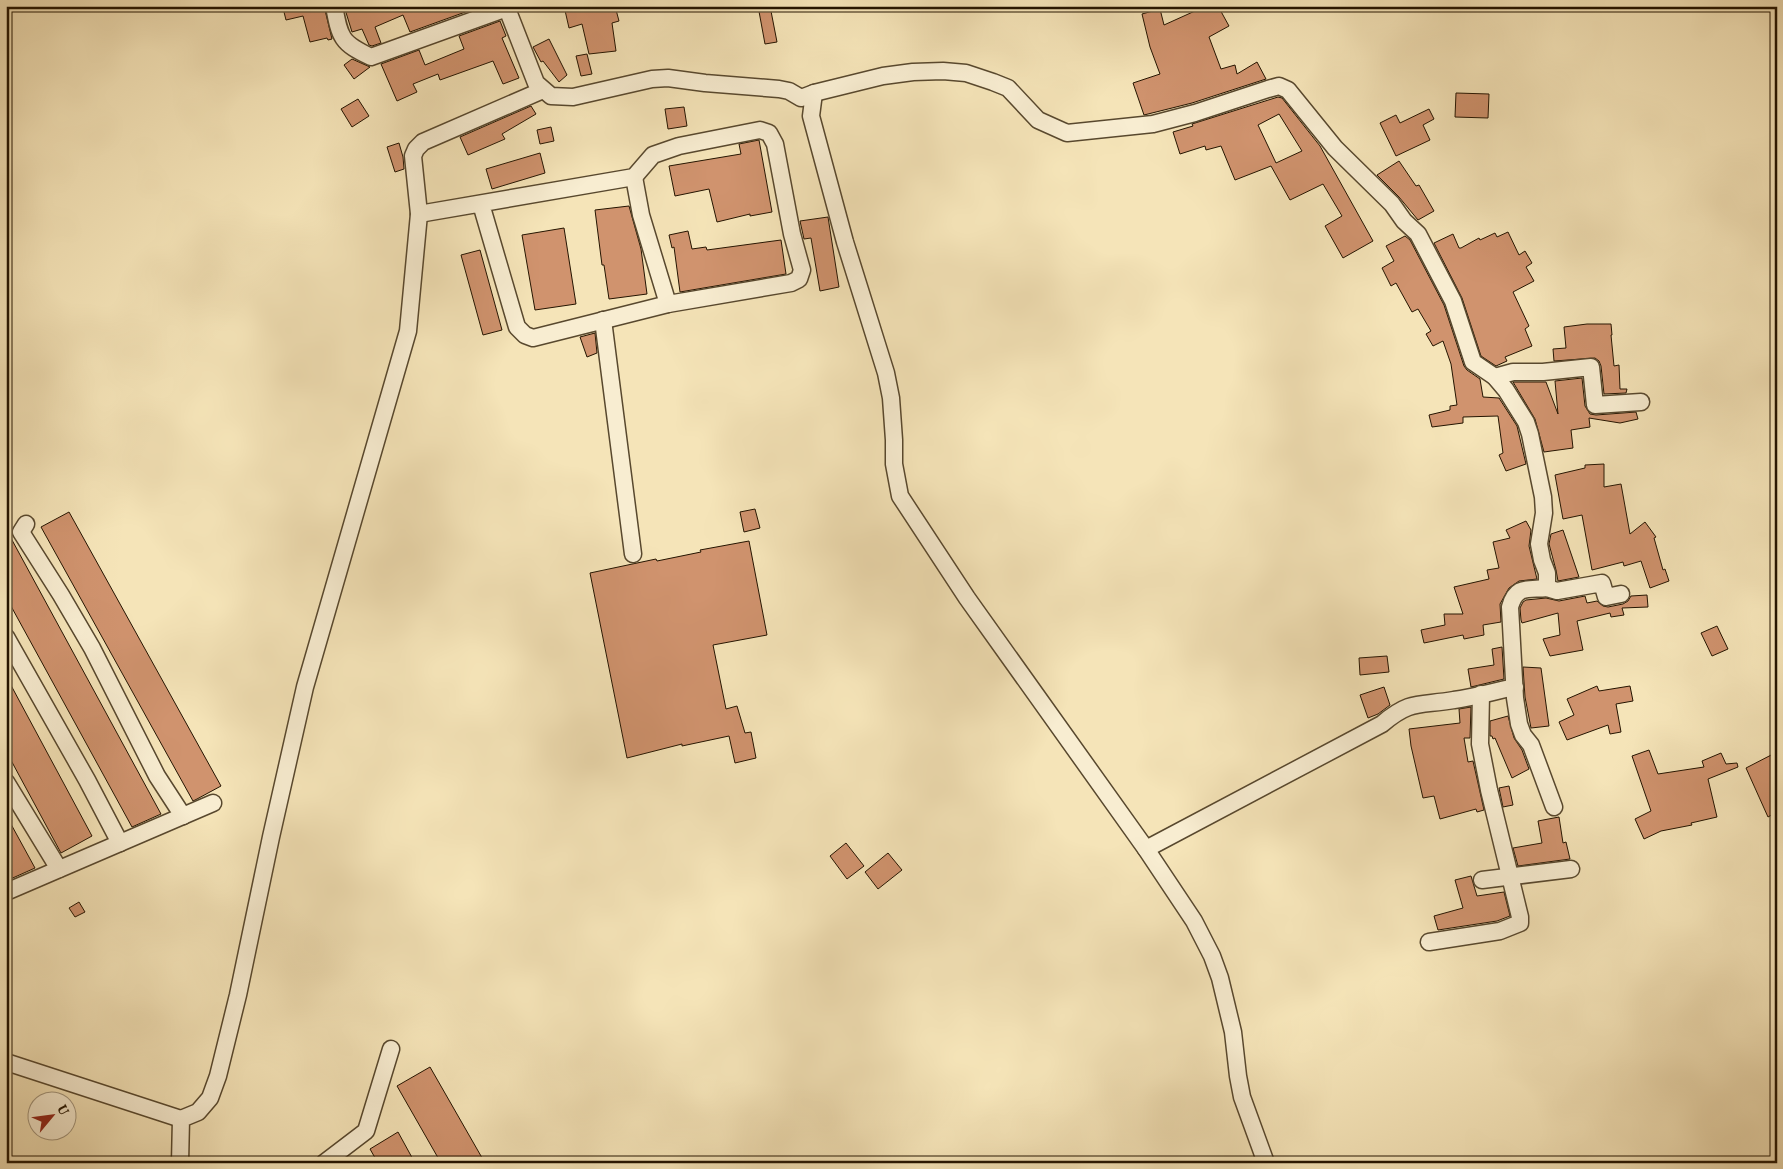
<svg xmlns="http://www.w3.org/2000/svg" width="1783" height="1169" font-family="Vollkorn,serif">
<rect width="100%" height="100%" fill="#f5e4b8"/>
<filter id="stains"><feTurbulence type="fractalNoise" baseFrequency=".004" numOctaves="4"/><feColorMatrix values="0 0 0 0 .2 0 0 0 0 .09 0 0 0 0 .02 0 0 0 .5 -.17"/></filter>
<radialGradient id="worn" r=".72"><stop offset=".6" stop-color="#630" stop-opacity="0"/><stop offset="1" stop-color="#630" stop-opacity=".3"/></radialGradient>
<g fill="#d0936e" stroke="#241400" fill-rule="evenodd">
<polygon points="290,6 324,6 332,39 328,40 327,38 310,42 303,16 286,20 283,8"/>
<polygon points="344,6 482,6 410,32 403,15 375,27 381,43 372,46 369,45 362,29 352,32"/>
<polygon points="564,6 615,6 619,21 612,23 616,51 589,54 582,24 569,28"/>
<polygon points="758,6 770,6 777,42 765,44"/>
<polygon points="1206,6 1218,6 1229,26 1209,37 1221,69 1235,65 1237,74 1257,62 1266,79 1192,103 1144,115 1133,83 1160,74 1150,47 1142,14 1160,9 1164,25"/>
<polygon points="500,21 506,36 502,38 519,78 503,84 493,61 440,80 438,74 413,84 417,92 397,101 381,64 419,50 425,65 464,49 459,36"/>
<polygon points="549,39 567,75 559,82 543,61 541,62 533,47"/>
<polygon points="587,54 592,74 581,76 576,56"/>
<polygon points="352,59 370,67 354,79 344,65"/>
<polygon points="1456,93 1489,94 1488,118 1455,117"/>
<path d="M1278,97L1282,98L1320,146L1373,241L1343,258L1325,226L1342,216L1323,184L1290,200L1271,166L1235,180L1221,146L1206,150L1205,146L1180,154L1173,132L1193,126L1192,124ZM1279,114L1302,151L1276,163L1258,125Z"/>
<polygon points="358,99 369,116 352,127 341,109"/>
<polygon points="531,106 536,114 502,134 505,139 468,155 460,137"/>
<polygon points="684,107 687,126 668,129 665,109"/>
<polygon points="1429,109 1434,119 1423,125 1430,140 1396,156 1380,123 1396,115 1400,123"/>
<polygon points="551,127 554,141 540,144 537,130"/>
<polygon points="759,140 772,212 750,216 750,214 717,222 709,189 675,196 669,166 741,154 739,144"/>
<polygon points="399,143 403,157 404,169 395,172 387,147"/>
<polygon points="540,153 545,173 492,189 486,169"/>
<polygon points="1399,161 1416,186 1419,185 1434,211 1418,220 1399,197 1377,175"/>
<polygon points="629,206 641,249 647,294 609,299 604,265 602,265 595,210"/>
<polygon points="828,217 839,287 820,291 811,238 804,239 800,221"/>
<polygon points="564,228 576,304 535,310 522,235"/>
<polygon points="688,231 692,249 706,247 707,250 781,240 786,274 680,292 674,247 672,248 669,235"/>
<polygon points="1508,232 1519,255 1525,251 1532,263 1526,267 1534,281 1513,292 1529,326 1525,329 1532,346 1505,357 1507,361 1496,366 1481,356 1462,298 1434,243 1453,234 1459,248 1461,248 1479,238 1480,240 1495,233 1497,237"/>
<polygon points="1405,236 1410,240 1444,305 1464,366 1467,370 1480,379 1483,397 1499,398 1517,426 1526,464 1506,471 1499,455 1503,453 1498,416 1463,417 1463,423 1432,427 1429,415 1450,410 1450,406 1457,405 1451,364 1443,341 1433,346 1426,334 1431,331 1418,309 1412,312 1396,283 1391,286 1382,268 1394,261 1386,246"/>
<polygon points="480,250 502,330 483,335 461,255"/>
<polygon points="1587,324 1611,324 1612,335 1611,335 1614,366 1619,365 1620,389 1627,389 1626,393 1604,394 1601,366 1599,361 1595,358 1554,361 1553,349 1566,348 1564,327"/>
<polygon points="595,333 597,353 587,357 580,337"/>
<polygon points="1582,378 1585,406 1590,414 1596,415 1636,412 1638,419 1620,423 1589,418 1590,427 1571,430 1573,448 1544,452 1535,419 1513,382 1546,382 1558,414 1555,381"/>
<polygon points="1604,464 1604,487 1621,484 1630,534 1645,522 1656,537 1654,538 1663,570 1665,569 1669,581 1650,588 1641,561 1624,566 1623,562 1592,570 1582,515 1563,519 1555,475 1585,468 1585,465"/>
<polygon points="755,509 760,528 744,532 740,512"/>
<polygon points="69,512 221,786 197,799 193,801 41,527"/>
<polygon points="1526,521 1531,530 1529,546 1537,579 1519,581 1509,588 1500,604 1501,622 1483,625 1484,635 1464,639 1463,635 1424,643 1421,630 1445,625 1444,614 1463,614 1454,587 1489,579 1487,570 1499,568 1493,542 1510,538 1506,530"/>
<polygon points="6,529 161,814 132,827 6,597"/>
<polygon points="1563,530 1579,577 1558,581 1556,570 1549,544 1551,534"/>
<polygon points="749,541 767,635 713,645 726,709 737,706 745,733 751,732 756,758 735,763 729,736 682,746 682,744 627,758 590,573 656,559 657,561 701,552 700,550"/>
<polygon points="1647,595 1648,607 1622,608 1624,615 1611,617 1610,613 1577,621 1583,650 1550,656 1543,639 1560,635 1558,613 1522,623 1521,620 1520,608 1523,602 1526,600 1546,598 1559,601 1585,596 1587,603 1597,601 1603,606 1608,607 1623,604 1628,601 1631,596"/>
<polygon points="1717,626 1728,649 1712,656 1701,633"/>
<polygon points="1502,647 1504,679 1471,687 1468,669 1494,665 1492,649"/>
<polygon points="1387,656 1389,672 1360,675 1359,658"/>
<polygon points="1523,667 1541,668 1549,726 1531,728 1525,697"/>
<polygon points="6,676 92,836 61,853 6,751"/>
<polygon points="1597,686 1599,691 1630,686 1633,701 1616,704 1621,732 1610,734 1608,725 1567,740 1559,722 1574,715 1567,699"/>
<polygon points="1384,687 1390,705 1378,714 1368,718 1360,695"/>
<polygon points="1471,707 1470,738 1464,738 1468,762 1473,761 1484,810 1477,812 1476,809 1440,819 1434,796 1423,798 1411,746 1409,729 1460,723 1459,709"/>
<polygon points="1508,716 1514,738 1522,750 1529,769 1512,778 1495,738 1493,739 1492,736 1490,736 1490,721"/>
<polygon points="1649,750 1658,774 1704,767 1702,761 1721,753 1726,764 1737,763 1738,767 1708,779 1717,817 1691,823 1692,825 1661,831 1644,839 1635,819 1651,811 1632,756"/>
<polygon points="1777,752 1777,812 1768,817 1746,768"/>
<polygon points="1509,786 1513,805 1503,807 1499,788"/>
<polygon points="6,815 35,868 6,881"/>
<polygon points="1559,817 1563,843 1566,842 1570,859 1518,866 1513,848 1542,843 1538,821"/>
<polygon points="846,843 864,866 847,879 830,856"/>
<polygon points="888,853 902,870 878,889 865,872"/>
<polygon points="1471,876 1477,896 1504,892 1510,916 1497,921 1438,930 1434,916 1463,908 1455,880"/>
<polygon points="79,902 85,912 75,917 69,908"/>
<polygon points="430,1067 485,1163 441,1163 397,1086"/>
<polygon points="398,1132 415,1163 378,1163 370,1149"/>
</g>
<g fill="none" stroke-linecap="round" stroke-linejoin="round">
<defs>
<g id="minor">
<path d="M334,6C340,38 341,43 371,57L507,8"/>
<polyline points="506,6 536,83 551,96 573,97 652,79 668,78 705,83 779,89 789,91 801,98 814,93 811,116 845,242 886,373 891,398 894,440 894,464 900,496 967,598 1146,849 1194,921 1212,956 1220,978 1233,1032 1238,1076 1242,1097 1266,1163"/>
<path d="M814,93L883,76L913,72L943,71L966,73L993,82L1008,88L1038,120L1067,133L1153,124L1195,113L1268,89L1279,86L1288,90L1335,148L1392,204L1404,221L1418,234L1453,301L1473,362L1495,377L1506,390L1526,422L1530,434L1543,497L1544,513L1539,544L1542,560L1547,573V588C1527,590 1516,585 1510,607L1515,698L1519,724L1523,735L1531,745L1554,807"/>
<polyline points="634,177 641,215 668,304"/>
<polyline points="419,214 634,177 653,155 679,146 760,130 769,133 775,144 792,234 802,270 799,279 791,283 668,304 533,338 525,335 517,327 481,204"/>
<polyline points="603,320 633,554"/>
<polyline points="1495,377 1513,372 1543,372 1591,367 1595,405 1641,402"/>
<polyline points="26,524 21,532 61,595 92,648 157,776 183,816"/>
<polyline points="1547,588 1557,591 1602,583 1606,597 1621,594"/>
<polyline points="6,637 87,780 120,843"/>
<polyline points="6,782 59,869"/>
<path d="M1146,849L1382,724C1411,699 1420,706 1454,700C1475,697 1495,691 1515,687"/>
<polyline points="1482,880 1571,869"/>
<polyline points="6,892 213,803"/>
<polyline points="1429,942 1500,931 1520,923 1520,917 1489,790 1480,744 1481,694"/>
<polyline points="6,1062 181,1119"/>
<polyline points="180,1163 181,1119 198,1112 210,1098 218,1076 238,995 271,837 305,687 408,331 419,214 413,156 416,149 423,142 543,90"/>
<polyline points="324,1163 366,1131 391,1049"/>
</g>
</defs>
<use href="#minor" stroke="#58482e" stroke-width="19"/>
<use href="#minor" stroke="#f8edd1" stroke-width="16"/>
</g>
<rect width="1783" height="1169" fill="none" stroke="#f5e4b8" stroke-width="25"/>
<rect x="8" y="8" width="1768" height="1154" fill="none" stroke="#241400" stroke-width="2.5"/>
<rect x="12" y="12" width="1758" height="1144" fill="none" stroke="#241400"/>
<g transform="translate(52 1116) rotate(61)"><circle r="24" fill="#f8edd1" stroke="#a3967d"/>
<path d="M0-4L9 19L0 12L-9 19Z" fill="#8f2418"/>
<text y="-8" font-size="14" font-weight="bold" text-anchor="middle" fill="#241400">U</text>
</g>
<rect width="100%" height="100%" filter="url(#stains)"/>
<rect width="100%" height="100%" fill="url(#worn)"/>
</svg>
